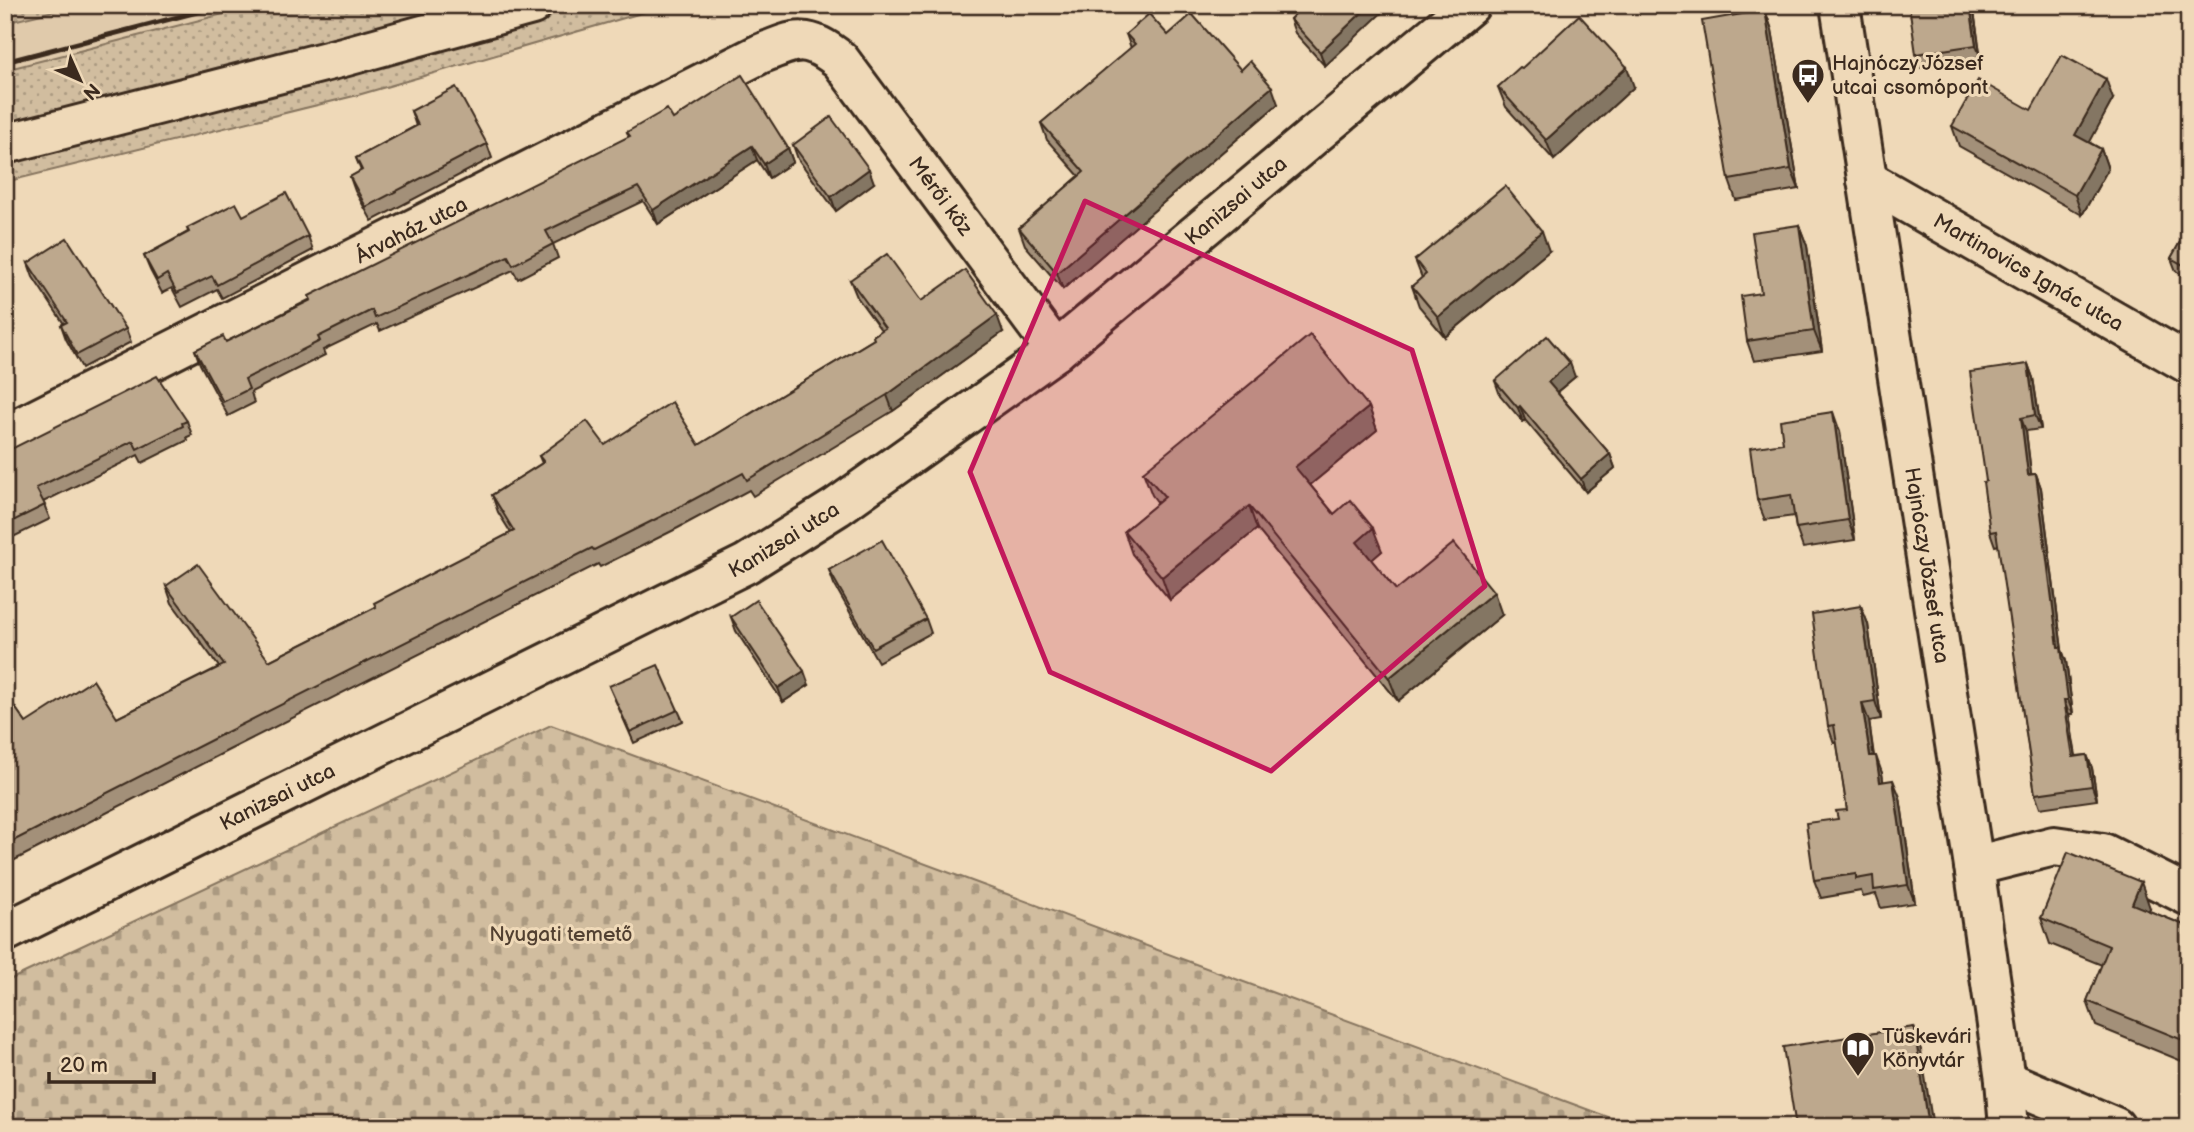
<svg xmlns="http://www.w3.org/2000/svg" width="2194" height="1132" font-family="'Balsamiq Sans',sans-serif">
<defs>
<pattern id="grass-dots" width="8" height="8" patternUnits="userSpaceOnUse" patternTransform="scale(1.75)"><rect width="8" height="8" fill="#d1bd9f"/><path d="M2 2h.1M6 6h.1" fill="none" stroke="#ab9a81" stroke-width="1.8" stroke-linecap="round"/></pattern>
<pattern id="cemetery-stones" width="16" height="16" patternUnits="userSpaceOnUse" patternTransform="scale(1.75)"><rect width="16" height="16" fill="#d1bd9f"/><path d="M2 7V4a2 2 0 0 1 4 0v3zM10 15v-3a2 2 0 0 1 4 0v3z" fill="#ab9a81"/></pattern>
</defs>
<rect width="100%" height="100%" fill="#efd9b8"/>
<filter id="ink" filterUnits="userSpaceOnUse"><feTurbulence type="fractalNoise" baseFrequency=".0143" numOctaves="2"/><feDisplacementMap in="SourceGraphic" scale="14" xChannelSelector="R" yChannelSelector="G"/><feConvolveMatrix kernelMatrix="1 2 1 2 8 2 1 2 1" color-interpolation-filters="sRGB"/></filter>
<g filter="url(#ink)">
<polygon fill="#e0caab" points="78,5 258,5 5,70 5,23"/>
<g fill="url(#grass-dots)" stroke="#86745e" stroke-width="2">
<polygon points="5,5 78,5 5,23"/>
<polygon points="258,5 669,5 358,95 5,182 5,70"/>
</g>
<polygon fill="url(#cemetery-stones)" stroke="#86745e" stroke-width="2" points="551,725 1635,1127 5,1127 5,982"/>
<g fill="none" stroke-linecap="round" stroke-linejoin="round">
<defs>
<g id="minor">
<path id="s1" d="M1867,180L2189,364"/>
<path id="s2" d="M5,435L758,55C796,39 806,33 840,60L1056,351"/>
<polyline points="1974,866 2054,846 2103,853 2189,896"/>
<path id="s3" d="M5,932L746,564L837,507L1056,351L1470,5"/>
<polyline points="2005,1080 2115,1127"/>
</g>
<g id="major">
<path id="s4" d="M1840,5L1974,866L2005,1080L2009,1127"/>
<polyline points="5,144 343,57 532,5"/>
</g>
</defs>
<use href="#minor" stroke="#3b2a1e" stroke-width="44"/>
<use href="#major" stroke="#3b2a1e" stroke-width="44"/>
<use href="#minor" stroke="#efd9b8" stroke-width="38"/>
<use href="#major" stroke="#efd9b8" stroke-width="38"/>
<polyline stroke="#3b2a1e" stroke-width="5" points="5,62 224,5"/>
</g>
<g fill="#a39079" stroke="#3b2a1e" stroke-width="2">
<polygon points="1304,5 1325,66 1295,33 1290,19"/>
<polygon points="1973,5 1981,59 1921,68 1916,54"/>
<polygon points="1765,10 1772,30 1799,189 1736,200 1729,180"/>
<polygon points="1126,34 1168,35 1241,70 1278,104 1063,289 1025,245 1019,228 1079,176 1047,140 1041,123 1131,48"/>
<polygon points="1522,68 1634,87 1554,160 1506,107 1498,87"/>
<polygon points="2113,99 2089,142 2101,149 2108,169 2082,215 1959,146 1952,126 2031,110"/>
<polygon points="411,111 487,144 492,158 372,221 355,191 350,177 361,171 356,158 416,126"/>
<polygon points="673,119 788,148 793,162 769,178 757,160 658,224 643,201 553,244 558,258 518,279 513,270 380,331 377,324 323,350 325,355 251,392 254,403 228,416 200,364 195,350 226,342 629,137 627,132"/>
<polygon points="793,145 874,183 836,211 798,159"/>
<polygon points="243,216 308,236 313,250 222,298 217,289 182,307 172,288 162,293 150,270 144,256 188,232 187,228"/>
<polygon points="1799,225 1807,246 1822,351 1754,361 1747,341 1761,293"/>
<polygon points="2189,226 2189,279 2176,271 2171,258"/>
<polygon points="1549,251 1445,337 1419,306 1412,286 1422,278 1415,260"/>
<polygon points="28,263 126,329 131,342 82,368 66,339 61,325 64,324 33,277"/>
<polygon points="850,280 921,301 1003,332 893,411 753,496 749,490 678,528 600,567 598,564 229,750 5,865 5,693 26,723 117,718 219,667 172,603 166,586 269,661 376,607 511,533 498,512 492,495 542,463 539,456 605,445 699,445 874,339 873,336 881,330 857,297"/>
<polygon points="2028,364 2033,378 2041,429 2026,431 2031,474 2036,474 2041,488 2062,650 2066,661 2073,714 2069,714 2076,756 2087,755 2092,768 2097,800 2040,808 2035,794 1999,545 1995,546 1990,532 1986,481"/>
<polygon points="1575,377 1557,392 1610,454 1615,468 1586,492 1525,420 1523,422 1500,395 1495,381"/>
<polygon points="1369,407 1377,430 1310,485 1334,514 1382,551 1371,560 1396,590 1502,615 1398,701 1257,529 1170,600 1132,554 1124,531 1158,503 1152,495 1143,472"/>
<polygon points="187,421 192,435 187,437 188,440 142,463 138,455 43,502 50,519 5,541 5,452"/>
<polygon points="1840,432 1855,540 1803,548 1796,528 1794,516 1765,520 1757,500 1783,443"/>
<polygon points="829,570 926,619 931,633 878,662 834,584"/>
<polygon points="1861,606 1868,624 1881,719 1869,721 1874,756 1882,773 1883,781 1900,797 1915,903 1881,908 1876,894 1863,897 1861,891 1821,898 1814,880 1838,819 1847,810 1837,743 1834,743 1828,726"/>
<polygon points="731,617 809,685 783,702 736,631"/>
<polygon points="609,686 678,710 683,721 634,743"/>
<polygon points="2189,831 2189,860 2187,859 2182,845"/>
<polygon points="2150,908 2149,911 2189,927 2189,1064 2096,1026 2087,1001 2102,965 2050,944 2041,918"/>
</g>
<g fill="#847663" stroke="#3b2a1e" stroke-width="2">
<polygon points="1370,5 1390,5 1325,66 1320,52"/>
<polygon points="1970,5 1973,5 1981,59 1976,45"/>
<polygon points="1765,10 1772,30 1799,189 1791,169"/>
<polygon points="1627,67 1634,87 1554,160 1546,140"/>
<polygon points="2106,79 2113,99 2083,155 2075,135"/>
<polygon points="1272,87 1278,104 1063,289 1057,273"/>
<polygon points="752,146 757,160 658,224 653,210"/>
<polygon points="788,148 793,162 769,178 764,164"/>
<polygon points="2101,149 2108,169 2082,215 2075,195"/>
<polygon points="869,169 874,183 836,211 831,197"/>
<polygon points="1799,225 1807,246 1822,351 1814,331"/>
<polygon points="1542,231 1549,251 1445,337 1438,317"/>
<polygon points="997,315 1003,332 893,411 887,395"/>
<polygon points="1570,363 1575,377 1553,395 1548,382"/>
<polygon points="2028,364 2033,378 2041,429 2035,415"/>
<polygon points="1520,406 1525,420 1523,422 1518,408"/>
<polygon points="1369,407 1377,430 1304,490 1295,467"/>
<polygon points="1833,412 1840,432 1855,540 1848,520"/>
<polygon points="2021,418 2026,431 2033,489 2028,475"/>
<polygon points="1610,454 1615,468 1586,492 1581,479"/>
<polygon points="2036,474 2041,488 2062,650 2066,661 2073,714 2068,700 2058,647"/>
<polygon points="1249,506 1257,529 1170,600 1162,577"/>
<polygon points="1373,528 1382,551 1365,566 1357,542"/>
<polygon points="1494,592 1502,615 1398,701 1389,678"/>
<polygon points="1861,606 1868,624 1881,719 1875,701"/>
<polygon points="804,671 809,685 783,702 778,688"/>
<polygon points="2064,700 2069,714 2078,771 2073,757"/>
<polygon points="1862,703 1869,721 1876,774 1870,756"/>
<polygon points="2087,755 2092,768 2097,800 2092,786"/>
<polygon points="1876,756 1882,773 1886,799 1880,782"/>
<polygon points="1893,780 1900,797 1915,903 1908,885"/>
<polygon points="2141,882 2150,908 2141,930 2132,904"/>
<polygon points="1914,1027 1920,1044 1933,1127 1929,1127"/>
<polygon points="2189,1033 2189,1050 2185,1041"/>
</g>
<g fill="#bda88d" stroke="#3b2a1e" stroke-width="2">
<polygon points="1304,5 1370,5 1320,52 1290,19"/>
<polygon points="1909,5 1970,5 1976,45 1916,54"/>
<polygon points="1765,10 1791,169 1729,180 1702,21"/>
<polygon points="1149,14 1168,35 1192,14 1241,70 1250,61 1272,87 1057,273 1019,228 1084,172 1041,123 1135,44 1126,34"/>
<polygon points="1579,15 1627,67 1546,140 1498,87 1520,67 1522,68"/>
<polygon points="2062,55 2106,79 2075,135 2101,149 2075,195 1952,126 1978,80 2031,110"/>
<polygon points="742,75 788,148 764,164 752,146 653,210 638,187 546,231 553,244 513,265 508,256 375,318 372,310 318,337 320,341 245,379 249,389 223,402 195,350 223,336 226,342 311,300 309,296 630,136 627,132 667,109 673,119"/>
<polygon points="456,87 487,144 366,207 350,177 362,170 356,158 418,125 411,111"/>
<polygon points="831,117 869,169 831,197 793,145"/>
<polygon points="1505,186 1542,231 1438,317 1412,286 1426,274 1415,260"/>
<polygon points="286,193 308,236 217,285 212,276 177,293 167,274 157,280 144,256 189,232 187,228 236,203 243,216"/>
<polygon points="1799,225 1814,331 1747,341 1741,296 1761,293 1752,232"/>
<polygon points="2189,226 2189,268 2171,258"/>
<polygon points="67,238 126,329 77,355 61,325 67,322 28,263"/>
<polygon points="887,254 921,301 965,270 997,315 887,395 747,480 743,473 672,511 594,550 592,548 223,734 5,845 5,693 26,723 93,680 117,718 224,665 166,586 198,564 269,661 376,607 374,603 514,531 492,495 544,462 539,456 587,421 605,445 672,402 699,445 874,339 873,336 885,328 850,280"/>
<polygon points="1310,335 1369,407 1295,467 1334,514 1350,500 1373,528 1357,542 1396,590 1454,543 1494,592 1389,678 1249,506 1162,577 1124,531 1165,497 1143,472"/>
<polygon points="1547,336 1570,363 1548,382 1610,454 1581,479 1520,406 1518,408 1495,381"/>
<polygon points="2028,364 2035,415 2021,418 2028,475 2036,474 2058,647 2061,647 2068,700 2064,700 2073,757 2087,755 2092,786 2035,794 1996,531 1990,532 1983,482 1986,481 1970,372"/>
<polygon points="157,376 187,421 182,423 183,426 137,449 133,441 36,488 45,505 5,525 5,452"/>
<polygon points="1833,412 1848,520 1796,528 1791,495 1757,500 1750,448 1783,443 1780,420"/>
<polygon points="882,540 926,619 873,648 829,570"/>
<polygon points="756,600 804,671 778,688 731,617"/>
<polygon points="1861,606 1875,701 1862,703 1870,756 1876,756 1880,782 1893,780 1908,885 1874,890 1873,876 1856,879 1856,874 1814,880 1806,823 1838,819 1836,811 1847,810 1834,725 1828,726 1812,614"/>
<polygon points="658,665 678,710 630,732 609,686"/>
<polygon points="2189,831 2189,849 2182,845"/>
<polygon points="2068,852 2141,882 2132,904 2189,927 2189,1033 2185,1041 2087,1001 2109,946 2041,918"/>
<polygon points="1914,1027 1929,1127 1796,1127 1783,1047"/>
</g>
</g>
<path fill="#c2185b" fill-opacity="0.2" stroke="#c2185b" stroke-width="5" stroke-linejoin="round" d="M1085,201L1412,350L1485,586L1271,771L1050,672L970,472Z"/>
<defs>
<symbol id="bus-pin" viewBox="-11 -11 22 30"><path d="M0 17L-7.5 6A9.5 9.5 0 1 1 7.5 6Z" fill="#3b2a1e" stroke="#efd9b8"/><path d="M-5-6H5V4H4V6H2V4H-2V6H-4V4H-5ZM-3.5-4V0h7V-4ZM-3.5 1.2v1.5H-2V1.2ZM2 1.2v1.5H3.5V1.2Z" fill="#fff"/></symbol>
<symbol id="library-pin" viewBox="-11 -11 22 30"><path d="M0 17L-7.5 6A9.5 9.5 0 1 1 7.5 6Z" fill="#3b2a1e" stroke="#efd9b8"/><path d="M-6-4Q-3-5.5-.7-3.5V5Q-3 3-6 4ZM6-4Q3-5.5 .7-3.5V5Q3 3 6 4Z" fill="#fff"/></symbol>
</defs>
<g fill-rule="evenodd">
<use href="#bus-pin" x="1789" y="56" width="38" height="52"/>
<use href="#library-pin" x="1839" y="1029" width="38" height="52"/>
</g>
<g text-anchor="middle" stroke-width="6" stroke-linejoin="round" paint-order="stroke">
<g font-size="21" fill="#3b2a1e" stroke="#efd9b8" text-anchor="start">
<text x="1832" y="70">Hajnóczy József<tspan x="1832" dy="24">utcai csomópont</tspan></text>
<text x="1882" y="1043">Tüskevári<tspan x="1882" dy="24">Könyvtár</tspan></text>
</g>
<g font-size="21" fill="#3b2a1e" stroke="#efd9b8">
<text dy="7" stroke="none"><textPath href="#s2" startOffset="1102">Mérői köz</textPath></text>
<text dy="7" stroke="none"><textPath href="#s3" startOffset="1438">Kanizsai utca</textPath></text>
<text dy="7" stroke="none"><textPath href="#s2" startOffset="455">Árvaház utca</textPath></text>
<text dy="7" stroke="none"><textPath href="#s1" startOffset="186">Martinovics Ignác utca</textPath></text>
<text dy="7" stroke="none"><textPath href="#s3" startOffset="872">Kanizsai utca</textPath></text>
<text dy="7" stroke="none"><textPath href="#s4" startOffset="567">Hajnóczy József utca</textPath></text>
<text dy="7" stroke="none"><textPath href="#s3" startOffset="304">Kanizsai utca</textPath></text>
</g>
<g font-size="21" fill="#524031" stroke="#efd9b8">
<text x="561" y="941">Nyugati temető</text>
</g>
</g>
<rect width="2194" height="1132" fill="none" stroke="#efd9b8" stroke-width="28"/>
<rect x="14" y="14" width="2166" height="1104" fill="none" stroke="#3b2a1e" stroke-width="2.5" filter="url(#ink)"/>
<g transform="translate(80 80) rotate(135)" stroke="#efd9b8" stroke-width="5" paint-order="stroke">
<path d="M0-5L12 26L0 18L-12 26Z" fill="#3b2a1e"/>
<text y="-10" font-size="19" font-weight="bold" text-anchor="middle" fill="#3b2a1e">N</text>
</g>
<path d="M49 1072v10h105v-10" fill="none" stroke="#3b2a1e" stroke-width="3.5"/>
<text x="60" y="1072" font-size="21" fill="#3b2a1e" stroke="#efd9b8" stroke-width="5" paint-order="stroke">20 m</text>
</svg>
